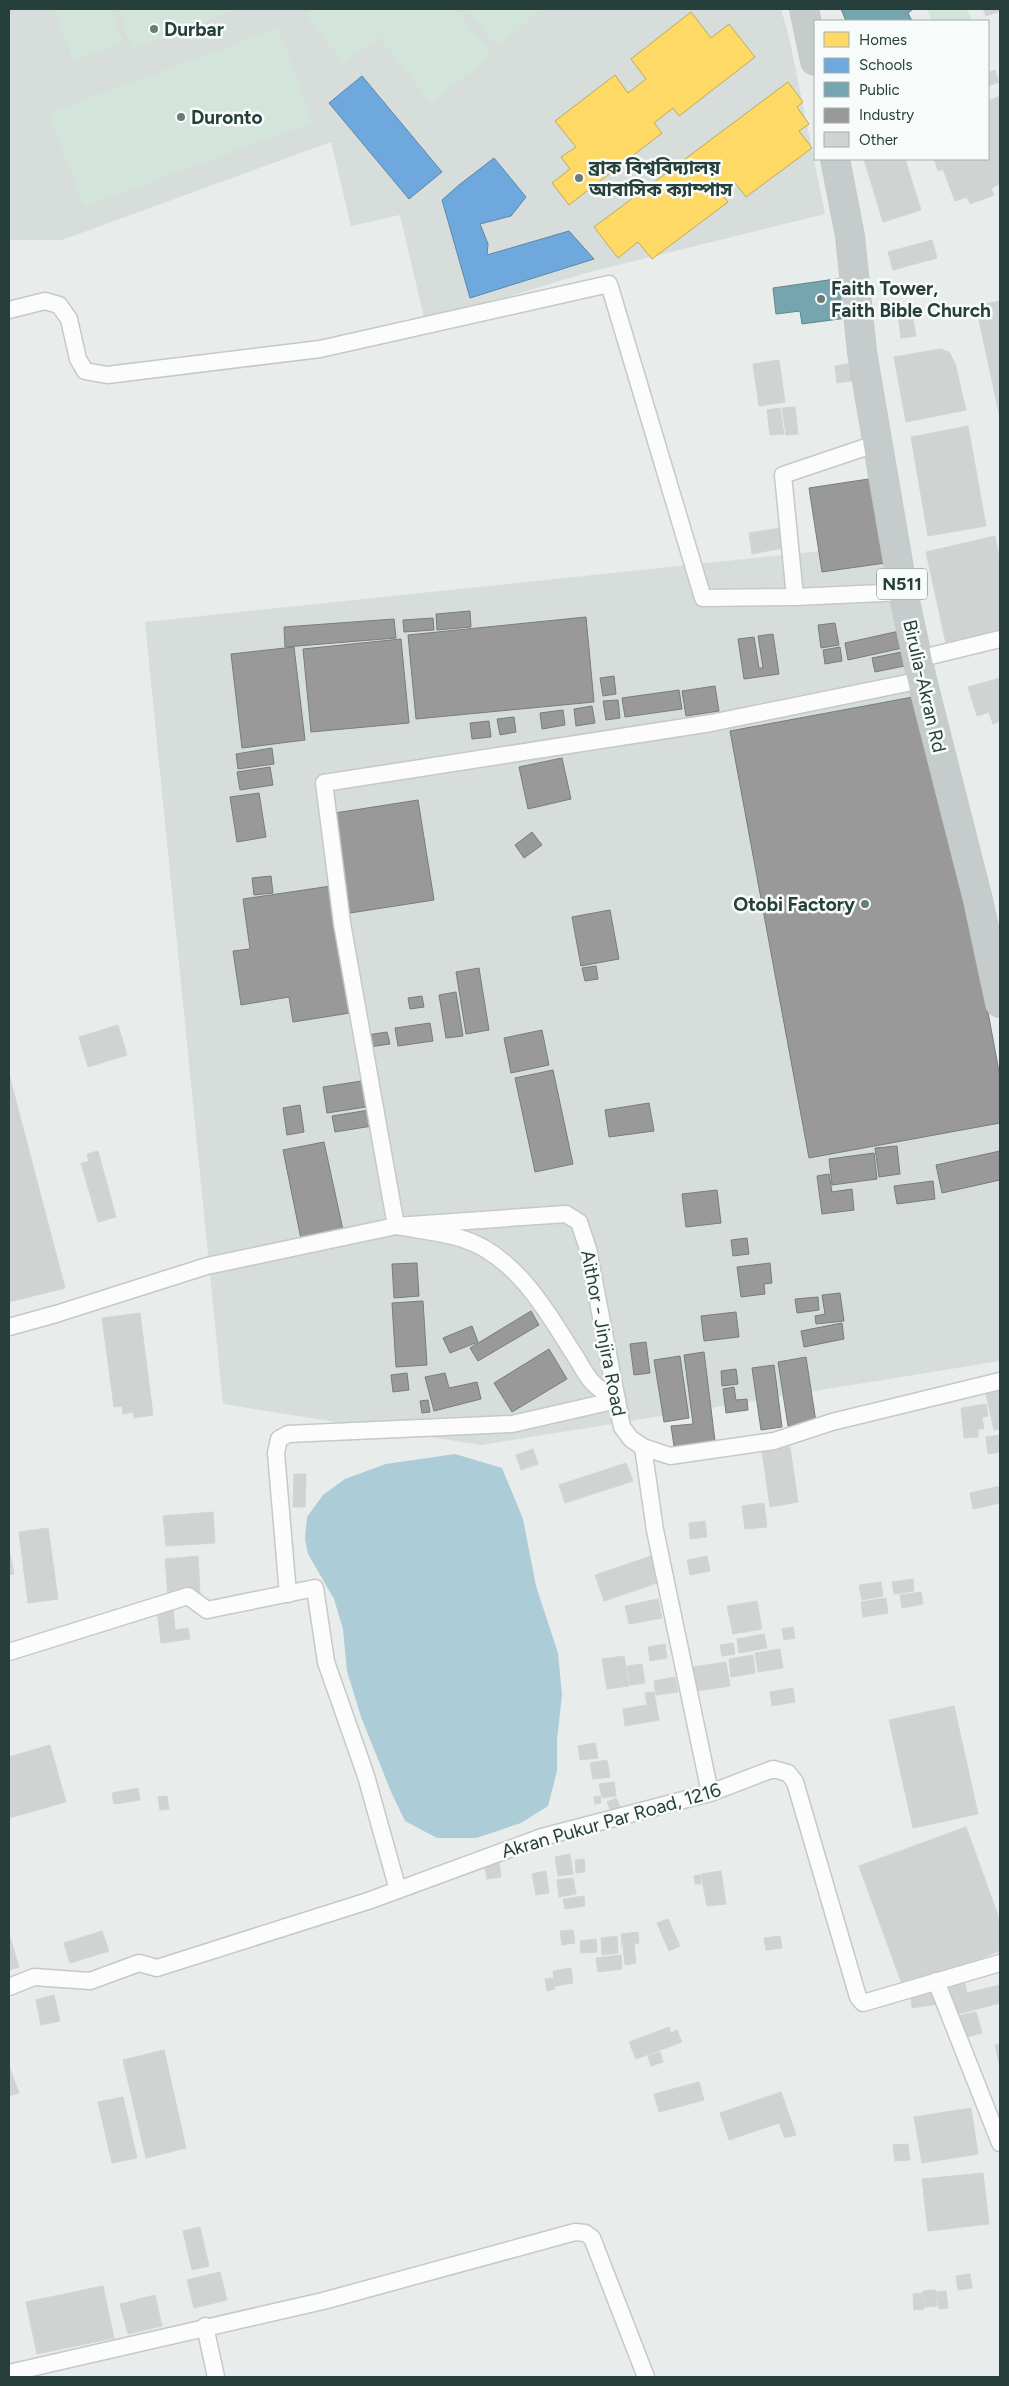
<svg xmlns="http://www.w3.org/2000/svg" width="1009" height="2386" font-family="Figtree,'Noto Sans Bengali',sans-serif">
<rect width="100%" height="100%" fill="#e8ecea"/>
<g fill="#d6dddb">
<polygon points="9,9 781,9 789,37 825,214 586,273 425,322 400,215 351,226 331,142 62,240 9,240"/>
<polygon points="879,545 910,682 935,838 1000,1109 1000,1361 481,1445 223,1404 145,622"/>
</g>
<g fill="#d3e4da">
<polygon points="55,9 111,9 124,43 73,61"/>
<polygon points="117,9 236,9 132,49"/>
<polygon points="314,9 455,9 492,55 431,103 379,37 344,64 306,15"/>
<polygon points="467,9 541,9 502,43 494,44"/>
<polygon points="927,9 967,9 972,21 932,21"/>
<polygon points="278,28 313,122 84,207 49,113"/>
</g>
<polygon fill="#acccd7" points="455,1454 502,1468 523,1519 536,1586 558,1653 562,1695 557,1740 557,1771 548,1806 521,1823 476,1838 437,1838 405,1821 392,1794 361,1717 347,1671 343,1629 334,1599 308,1554 305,1539 307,1517 323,1495 345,1479 386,1464"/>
<g fill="#ffd966" stroke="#beab59">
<polygon points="691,12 711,38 729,24 755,57 679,116 673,108 654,123 662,133 569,205 552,183 570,169 561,157 576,147 555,121 615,75 628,93 646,79 631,59"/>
<polygon points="788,82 803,102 797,107 809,124 799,131 812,148 746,197 735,183 721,193 728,202 652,259 638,242 618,258 594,227"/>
</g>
<g fill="#6fa8dc" stroke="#5988ac">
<polygon points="362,76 442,172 409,199 329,103"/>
<polygon points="494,158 526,197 511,216 480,224 488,244 487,255 569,231 594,259 470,298 442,200 459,185"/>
</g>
<g fill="#76a5af" stroke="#5e868c">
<polygon points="841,9 913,9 908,13 912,21 846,21"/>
<polygon points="863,275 869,315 802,324 800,311 776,314 773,288"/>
</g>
<g fill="#999" stroke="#767e7d">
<polygon points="882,477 899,561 822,572 809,488"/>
<polygon points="470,611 471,627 437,630 436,614"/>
<polygon points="586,617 594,702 416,719 408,635"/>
<polygon points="433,618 434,630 404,632 403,620"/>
<polygon points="394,619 396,638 285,647 284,627"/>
<polygon points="835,623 839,645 821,648 818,625"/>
<polygon points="904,630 907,647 848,660 845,643"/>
<polygon points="773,634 779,674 744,679 738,639 754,637 759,668 763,668 758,636"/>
<polygon points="401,639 409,723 311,732 303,649"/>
<polygon points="294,647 305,740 242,748 231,654"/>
<polygon points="840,647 842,661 825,664 823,650"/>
<polygon points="916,649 919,663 875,672 872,658"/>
<polygon points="614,676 616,694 603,696 600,678"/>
<polygon points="715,686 719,711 686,716 682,691"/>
<polygon points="679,690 682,709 625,717 622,698"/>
<polygon points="929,694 1000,1077 1000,1123 809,1158 730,731"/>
<polygon points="618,700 620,718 606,720 603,701"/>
<polygon points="592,706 595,723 576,726 574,709"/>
<polygon points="563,710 565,725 542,729 540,713"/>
<polygon points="514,717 516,732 500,735 497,719"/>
<polygon points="489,721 491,737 472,739 470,723"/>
<polygon points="272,748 274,764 238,769 236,754"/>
<polygon points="562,758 571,799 528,809 519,767"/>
<polygon points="270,767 273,785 240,790 237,772"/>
<polygon points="259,793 266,837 237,842 230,797"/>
<polygon points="418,800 434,900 350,913 335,813"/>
<polygon points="532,832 542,845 524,858 515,845"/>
<polygon points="271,876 273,893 254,895 252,878"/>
<polygon points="331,886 350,1013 293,1022 289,997 241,1005 233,951 250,949 243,899"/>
<polygon points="610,910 619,959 581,966 572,917"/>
<polygon points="596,966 598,979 585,981 582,968"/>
<polygon points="479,968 489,1030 466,1034 456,972"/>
<polygon points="456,992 463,1036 446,1038 439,995"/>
<polygon points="422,996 424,1007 410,1009 408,998"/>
<polygon points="430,1023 433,1041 398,1046 395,1028"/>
<polygon points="542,1030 549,1065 511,1073 504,1038"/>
<polygon points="387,1032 390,1044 369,1047 367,1035"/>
<polygon points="553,1070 573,1164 535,1172 515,1078"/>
<polygon points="368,1080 372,1106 327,1113 323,1087"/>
<polygon points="649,1103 654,1131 609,1137 605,1110"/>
<polygon points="300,1105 304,1132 287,1135 283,1108"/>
<polygon points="369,1110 372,1126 335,1132 332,1116"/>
<polygon points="324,1142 343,1230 301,1239 283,1150"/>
<polygon points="897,1146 900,1174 879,1177 875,1148"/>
<polygon points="1000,1151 1000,1180 942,1193 936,1165"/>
<polygon points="874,1153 877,1179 832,1185 829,1159"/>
<polygon points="829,1174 832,1192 852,1189 854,1210 822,1214 817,1176"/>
<polygon points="933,1181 935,1199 897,1204 894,1186"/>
<polygon points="717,1190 721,1223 686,1227 682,1194"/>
<polygon points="747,1238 749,1254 733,1256 731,1240"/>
<polygon points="417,1263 419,1296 394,1298 392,1264"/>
<polygon points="770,1263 772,1283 764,1284 765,1294 741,1297 737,1267"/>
<polygon points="840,1293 844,1321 816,1324 815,1316 825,1314 822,1295"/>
<polygon points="818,1297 819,1310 797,1313 795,1299"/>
<polygon points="423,1301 427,1365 396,1367 392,1303"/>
<polygon points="531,1311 539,1325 478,1361 470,1348"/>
<polygon points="736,1312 739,1337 704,1341 701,1316"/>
<polygon points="842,1323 844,1339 804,1347 801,1331"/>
<polygon points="472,1326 478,1342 450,1353 443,1338"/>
<polygon points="646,1342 650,1373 634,1375 630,1344"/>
<polygon points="549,1349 567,1379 512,1412 494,1383"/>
<polygon points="704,1352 715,1441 674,1446 671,1426 693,1424 684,1355"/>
<polygon points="680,1356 689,1418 664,1422 654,1360"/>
<polygon points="806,1357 816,1422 788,1426 778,1362"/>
<polygon points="774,1365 782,1427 761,1430 752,1368"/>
<polygon points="736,1369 738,1384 722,1386 721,1371"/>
<polygon points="407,1373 409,1390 393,1392 391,1375"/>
<polygon points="445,1373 449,1388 477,1382 481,1399 434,1411 425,1377"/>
<polygon points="734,1387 736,1400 747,1399 748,1410 726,1413 723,1389"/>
<polygon points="428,1400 430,1412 422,1413 420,1401"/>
</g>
<g fill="#cfd4d2" stroke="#d1d5d3">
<polygon points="983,9 1000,9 1000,11 986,16"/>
<polygon points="995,70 999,82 988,86 988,73"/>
<polygon points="1000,96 1000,184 991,188 994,195 970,204 967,197 955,201 943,169 938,171 934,159 988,159 988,101"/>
<polygon points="864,159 905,159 921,210 883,222"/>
<polygon points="932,240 937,258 893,270 888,252"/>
<polygon points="1000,301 1000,418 976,306"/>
<polygon points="912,313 916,336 901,338 898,315"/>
<polygon points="940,349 949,352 955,363 966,410 906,422 894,357"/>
<polygon points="779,360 785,402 759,406 753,364"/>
<polygon points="861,362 864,379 837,383 835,366"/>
<polygon points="795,407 798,434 786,435 782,408"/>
<polygon points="780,408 784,434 770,435 767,410"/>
<polygon points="968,426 986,526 928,536 911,437"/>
<polygon points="780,528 783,548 752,554 749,533"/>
<polygon points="995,536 1000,561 1000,637 947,648 926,552"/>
<polygon points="1000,678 1000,721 993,724 989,712 977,716 968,687"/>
<polygon points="118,1025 127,1055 88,1067 79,1037"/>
<polygon points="9,1074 65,1288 9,1302"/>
<polygon points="98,1151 116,1217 98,1222 81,1163 89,1161 87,1154"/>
<polygon points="140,1313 153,1415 134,1418 133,1412 123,1414 122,1406 114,1407 102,1318"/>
<polygon points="1000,1391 1000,1429 994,1430 986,1394"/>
<polygon points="986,1404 988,1416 982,1417 984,1429 978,1429 978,1437 964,1438 961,1408"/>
<polygon points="999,1435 1000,1452 988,1454 986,1437"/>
<polygon points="790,1447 798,1502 770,1507 762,1451"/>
<polygon points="533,1449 538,1464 521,1470 516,1455"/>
<polygon points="626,1463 633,1481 565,1503 559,1485"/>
<polygon points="294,1474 306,1474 305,1507 293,1507"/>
<polygon points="1000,1486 1000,1503 973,1509 970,1493"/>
<polygon points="764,1503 767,1527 745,1529 742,1506"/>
<polygon points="213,1512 215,1543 166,1546 163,1516"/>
<polygon points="705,1521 707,1537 690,1539 689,1523"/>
<polygon points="48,1528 58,1599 28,1603 19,1532"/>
<polygon points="9,1549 14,1574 9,1575"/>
<polygon points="198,1556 200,1593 168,1596 165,1559"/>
<polygon points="651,1556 660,1582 604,1601 595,1575"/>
<polygon points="707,1556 710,1571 690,1575 687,1560"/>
<polygon points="913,1579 914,1591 894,1594 892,1582"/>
<polygon points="881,1582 883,1596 862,1600 859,1585"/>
<polygon points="921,1592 923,1604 902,1608 900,1595"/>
<polygon points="886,1598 888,1613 863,1617 861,1602"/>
<polygon points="658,1599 662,1618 629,1624 625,1606"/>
<polygon points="757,1601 762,1629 733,1634 727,1606"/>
<polygon points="173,1607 175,1630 188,1628 190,1639 161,1643 157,1609"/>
<polygon points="793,1627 795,1638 784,1640 782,1629"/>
<polygon points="764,1634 767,1648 739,1653 737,1639"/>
<polygon points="733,1643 735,1654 722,1656 720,1645"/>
<polygon points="665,1644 667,1658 650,1661 648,1647"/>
<polygon points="780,1649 783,1668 758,1672 755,1653"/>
<polygon points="753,1655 755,1673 731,1677 729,1659"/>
<polygon points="624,1656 629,1686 607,1689 602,1659"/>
<polygon points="726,1662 730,1686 697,1691 693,1667"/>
<polygon points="642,1664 645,1683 630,1685 627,1666"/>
<polygon points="675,1677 678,1692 656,1695 654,1681"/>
<polygon points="793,1688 795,1702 772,1706 770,1692"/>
<polygon points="654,1692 659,1720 625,1726 623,1709 647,1705 645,1693"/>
<polygon points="954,1706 978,1814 913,1828 889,1720"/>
<polygon points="595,1743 598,1758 580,1760 578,1746"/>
<polygon points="50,1745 66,1802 9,1818 9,1757"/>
<polygon points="607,1760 610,1777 593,1779 590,1763"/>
<polygon points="614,1782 616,1796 602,1798 599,1784"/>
<polygon points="138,1788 140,1800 114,1804 112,1793"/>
<polygon points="167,1796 169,1809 160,1810 158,1797"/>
<polygon points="600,1796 601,1803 595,1804 594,1797"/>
<polygon points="616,1798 621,1808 612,1813 607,1802"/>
<polygon points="966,1827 1000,1921 1000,1951 903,1987 859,1866"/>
<polygon points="570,1854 573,1874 558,1876 555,1857"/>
<polygon points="584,1859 585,1872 576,1873 575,1860"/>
<polygon points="499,1861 501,1877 487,1879 484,1863"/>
<polygon points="546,1871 549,1893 536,1895 532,1874"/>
<polygon points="721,1871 726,1904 707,1906 701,1874"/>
<polygon points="700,1875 701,1884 695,1884 694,1876"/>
<polygon points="573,1878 576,1894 559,1897 557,1880"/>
<polygon points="584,1896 585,1906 565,1909 563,1899"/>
<polygon points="668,1919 680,1946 669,1951 657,1923"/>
<polygon points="573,1930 575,1943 562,1945 560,1931"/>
<polygon points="102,1931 109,1951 70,1963 64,1943"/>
<polygon points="638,1932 639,1943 622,1945 621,1934"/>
<polygon points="9,1934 19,1967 9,1970"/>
<polygon points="617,1936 618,1953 602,1955 601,1938"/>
<polygon points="780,1936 782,1948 766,1950 764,1938"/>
<polygon points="596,1939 597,1952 581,1953 580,1941"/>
<polygon points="634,1944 636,1963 625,1965 623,1945"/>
<polygon points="621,1955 622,1969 598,1972 596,1958"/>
<polygon points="571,1968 573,1983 555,1986 553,1971"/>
<polygon points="553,1978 555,1989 547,1991 545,1979"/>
<polygon points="964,1980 967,1993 1000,1985 1000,2003 954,2015 946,1984"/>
<polygon points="936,1992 937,2004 912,2008 911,1995"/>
<polygon points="54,1995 60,2021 41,2025 36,2000"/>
<polygon points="976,2012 982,2033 963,2038 958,2016"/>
<polygon points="669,2027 671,2033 677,2030 682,2042 636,2059 629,2042"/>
<polygon points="1000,2044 1000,2067 995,2045"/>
<polygon points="164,2050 186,2148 146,2158 123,2060"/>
<polygon points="660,2052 663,2062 651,2066 648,2056"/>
<polygon points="9,2066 19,2093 9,2096"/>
<polygon points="699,2082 704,2100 659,2112 654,2094"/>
<polygon points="781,2092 796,2135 785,2138 779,2123 729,2140 720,2113"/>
<polygon points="123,2097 137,2158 112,2163 98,2102"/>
<polygon points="971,2108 978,2154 922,2163 914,2117"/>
<polygon points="908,2144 910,2160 895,2161 893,2145"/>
<polygon points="983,2173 989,2224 928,2231 922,2179"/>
<polygon points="200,2227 209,2266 192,2270 183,2231"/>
<polygon points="220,2272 227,2300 194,2308 187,2280"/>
<polygon points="970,2274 972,2288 958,2290 956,2276"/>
<polygon points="103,2286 114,2338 37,2354 26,2302"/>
<polygon points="936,2290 937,2306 925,2307 923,2291"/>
<polygon points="946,2291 948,2308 939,2309 937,2292"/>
<polygon points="922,2293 924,2309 914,2310 913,2294"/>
<polygon points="155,2295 162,2326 128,2334 120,2304"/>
</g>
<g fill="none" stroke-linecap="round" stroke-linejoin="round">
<defs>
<g id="minor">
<polyline points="9,310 45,301 59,305 69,319 78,359 85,371 107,375 320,349 609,284 703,598 795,597 903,592"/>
<polyline points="795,597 783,475 878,443"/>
<polyline points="918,659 1000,639"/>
<polyline points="9,1327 56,1314 207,1266 396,1226 566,1214 579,1222 588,1249 622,1427 631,1439 643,1447 670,1456 774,1441 832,1422 1000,1381"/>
<path d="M617,1400C585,1382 589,1376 570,1348C544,1306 512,1254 463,1239C442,1232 418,1230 396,1226L342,923L324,783L711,723L922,680"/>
<polyline points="643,1447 655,1530 710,1793"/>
<polyline points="288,1594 276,1453 279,1439 288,1434 512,1424 617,1400"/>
<polyline points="9,1652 188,1596 207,1610 315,1588 326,1662 366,1776 398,1890"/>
<polyline points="936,1981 1000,2143"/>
<polyline points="9,1987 34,1977 90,1981 139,1963 157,1968 368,1901 542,1837 710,1793 773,1769 788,1773 795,1782 858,1997 863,2003 1000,1963"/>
<polyline points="205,2326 216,2377"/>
<polyline points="9,2373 323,2301 575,2232 585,2233 592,2238 646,2377"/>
</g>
<g id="trunk">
<polyline points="804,9 815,61"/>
<polyline points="835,159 850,236 862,352 903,592 922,680 978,900 1000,1003"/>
</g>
</defs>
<use href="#minor" stroke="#c5c9c8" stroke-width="19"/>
<use href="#trunk" stroke="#c3cac9" stroke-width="30"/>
<use href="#minor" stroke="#fcfcfc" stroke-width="16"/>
<use href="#trunk" stroke="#c6cccc" stroke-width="28"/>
</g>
<g fill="#6a7c78" stroke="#f7fbf9" stroke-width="2">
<circle cx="154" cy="29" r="5"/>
<circle cx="181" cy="117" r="5"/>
<circle cx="579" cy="178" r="5"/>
<circle cx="821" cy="299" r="5"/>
<circle cx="865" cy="904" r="5"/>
</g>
<g text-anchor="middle" stroke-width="5" stroke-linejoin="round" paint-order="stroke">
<rect fill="#f7fbf9" stroke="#657774" stroke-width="1" x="877" y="568.5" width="50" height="31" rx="4"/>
<g font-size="18" font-weight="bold" fill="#263f3b">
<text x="902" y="590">N511</text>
</g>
<g font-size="19" font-weight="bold" fill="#263f3b" stroke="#f7fbf9" text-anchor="start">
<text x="164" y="36">Durbar</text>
<text x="191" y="124">Duronto</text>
<text x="589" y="174">ব্রাক বিশ্ববিদ্যালয়<tspan x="589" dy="22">আবাসিক ক্যাম্পাস</tspan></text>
<text x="831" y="295">Faith Tower,<tspan x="831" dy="22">Faith Bible Church</tspan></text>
<text x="855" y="911" text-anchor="end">Otobi Factory</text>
</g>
<g font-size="19" fill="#263f3b" stroke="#f7fbf9">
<text transform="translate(925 686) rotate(77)" y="7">Birulia-Akran Rd</text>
<text transform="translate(604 1333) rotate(79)" y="7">Aithor - Jinjira Road</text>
<text transform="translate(611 1820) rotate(-16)" y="7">Akran Pukur Par Road, 1216</text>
</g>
</g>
<rect width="1009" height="2386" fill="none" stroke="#263f3b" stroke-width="20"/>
<rect x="814" y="20" width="175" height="140" fill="#f7fbf9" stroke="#a3b0ad"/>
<rect x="824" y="32" width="25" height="15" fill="#ffd966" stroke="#a3b0ad"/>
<text x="859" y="45" font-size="15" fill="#263f3b">Homes</text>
<rect x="824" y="58" width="25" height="15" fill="#6fa8dc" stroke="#a3b0ad"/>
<text x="859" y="70" font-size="15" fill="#263f3b">Schools</text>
<rect x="824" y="82" width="25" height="15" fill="#76a5af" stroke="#a3b0ad"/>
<text x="859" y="95" font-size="15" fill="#263f3b">Public</text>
<rect x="824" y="108" width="25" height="15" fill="#999999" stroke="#a3b0ad"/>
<text x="859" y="120" font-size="15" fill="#263f3b">Industry</text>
<rect x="824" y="132" width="25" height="15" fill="#cfd4d2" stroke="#a3b0ad"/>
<text x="859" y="145" font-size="15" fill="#263f3b">Other</text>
</svg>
